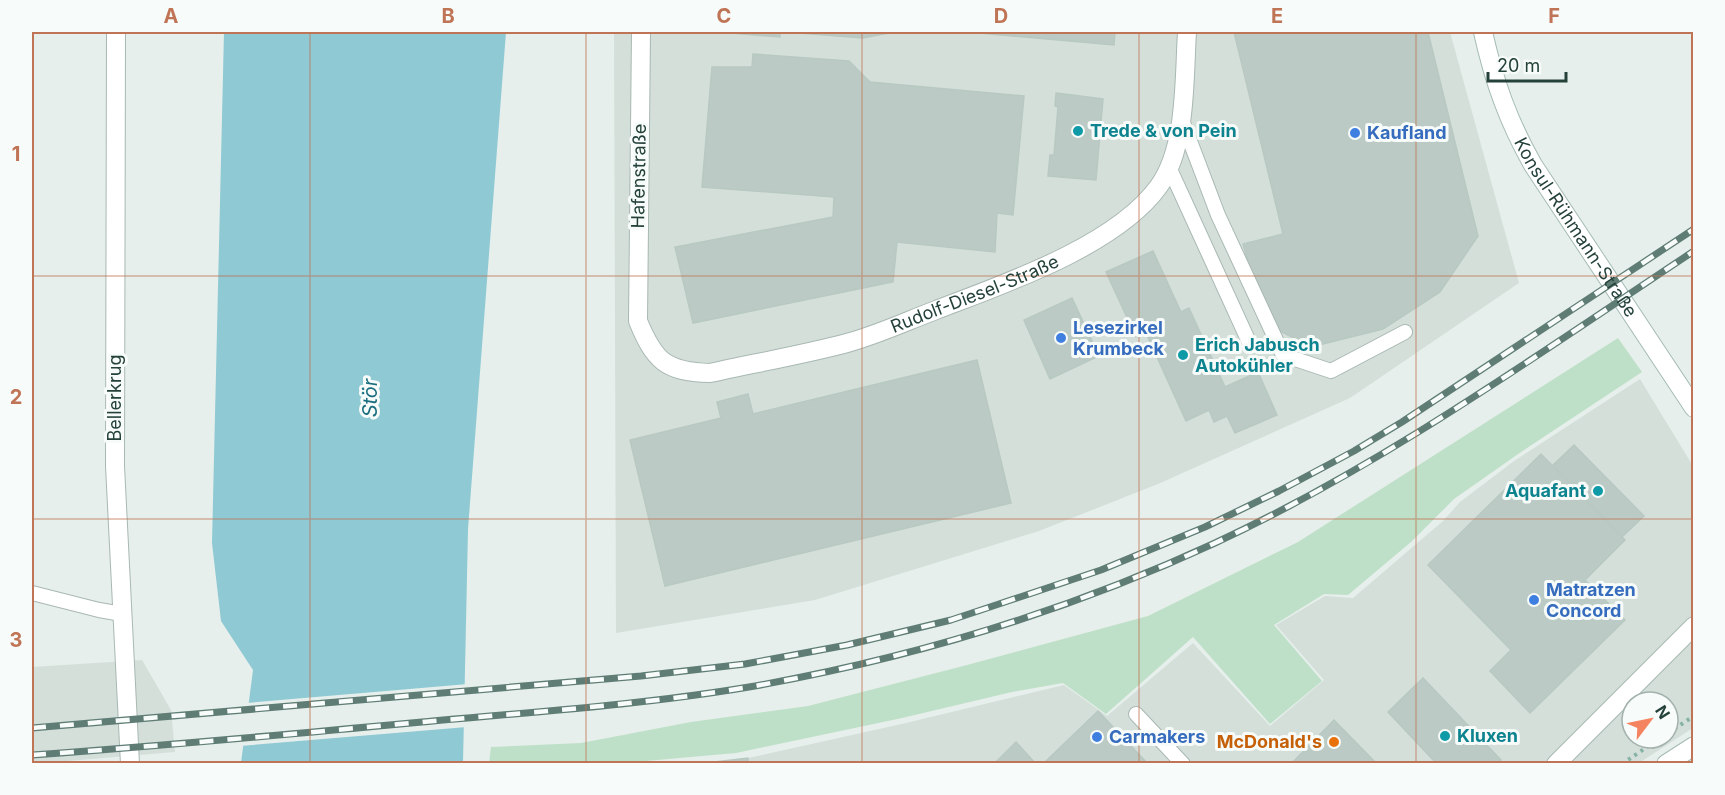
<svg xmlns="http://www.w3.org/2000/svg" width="1725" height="795" font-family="Inter,sans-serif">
<rect width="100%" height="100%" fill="#e6efeb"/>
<g fill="#d4dfda" fill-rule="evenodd">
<polygon points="614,32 1450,32 1519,283 1350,398 1158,484 1039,531 815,600 616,633"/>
<path d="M1640,379L1693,466V728L1639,763L700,764L735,761L906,723L1064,685L1107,716L1193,643L1270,726L1324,680L1276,625L1325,596L1353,598L1443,521L1460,502L1514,461ZM1632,702H1668V738H1632Z"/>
<polygon points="142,660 171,710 175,752 32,764 32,667"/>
</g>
<polygon fill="#bfe0c8" points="1618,338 1642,372 1521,452 1454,499 1411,542 1348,595 1324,594 1274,625 1322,681 1270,724 1193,637 1106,714 1063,683 1012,692 902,718 736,753 612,764 489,763 491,747 581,743 691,722 808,706 967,665 1148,616 1298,542"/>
<polygon fill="#8ec9d4" points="224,32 506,32 468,529 463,763 241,763 253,670 221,621 212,543"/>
<polygon fill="#e6efeb" points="468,684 467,727 240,746 246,703"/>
<g fill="#bbcac4" stroke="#b8c9c2" stroke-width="1.5">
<polygon points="718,32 780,32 780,37"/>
<polygon points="786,32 894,32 863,38"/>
<polygon points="968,32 1115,32 1114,45"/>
<polygon points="1234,32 1428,32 1478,236 1440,292 1383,329 1311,347 1276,329 1251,272 1243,244 1283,234"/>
<polygon points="753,54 849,61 870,82 1024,96 1013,215 997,213 995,252 897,242 893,282 693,323 675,247 833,217 834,197 702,187 712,67 752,67"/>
<polygon points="1056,93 1103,99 1096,180 1048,176 1050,155 1054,155 1058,107 1055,106"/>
<polygon points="1153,251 1181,312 1189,308 1225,387 1258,372 1277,415 1235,433 1227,416 1214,422 1209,410 1186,421 1146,333 1136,337 1106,272"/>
<polygon points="1072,298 1099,356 1050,379 1024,320"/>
<polygon points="977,360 1011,503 665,586 630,440 721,418 717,402 748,394 753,414"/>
<polygon points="1574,445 1644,516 1622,537 1552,466"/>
<polygon points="1541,454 1625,540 1585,580 1625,620 1530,713 1490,671 1511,650 1428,565"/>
<polygon points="1423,678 1501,760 1498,764 1437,764 1388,712"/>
<polygon points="1098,711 1148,764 1043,764"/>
<polygon points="1334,720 1377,764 1291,764"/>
<polygon points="1016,742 1036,764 994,764"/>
<polygon points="748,758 748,764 697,764"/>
</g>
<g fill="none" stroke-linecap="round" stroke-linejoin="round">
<defs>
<g id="lane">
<polyline points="1182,120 1218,215 1283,355 1331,371 1405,332"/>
<polyline points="1169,167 1249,342"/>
<polyline points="32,593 99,610 122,614"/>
<polyline points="1136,714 1183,764"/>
</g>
<g id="street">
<polyline points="116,32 115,466 130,764"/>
<path id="s1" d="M641,32L638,321C654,360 665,372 710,373C755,363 802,355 847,343C877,335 907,321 936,310C1004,284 1116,246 1159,186C1187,147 1184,78 1187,32"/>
<polyline points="1556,764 1694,626"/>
</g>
<g id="secondary">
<path id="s2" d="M1483,32C1494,81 1508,121 1533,165L1694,408"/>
<polyline points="1666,764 1694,746"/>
</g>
</defs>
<use href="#lane" stroke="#a8b8b2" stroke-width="16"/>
<use href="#street" stroke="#a8b8b2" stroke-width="20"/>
<use href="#secondary" stroke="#a4bbb3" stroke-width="20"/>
<g stroke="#86b3a5" stroke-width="4" stroke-dasharray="3 4.5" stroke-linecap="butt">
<polyline points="1668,733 1694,716"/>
<polyline points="1622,764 1660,738"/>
</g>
<use href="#lane" stroke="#fff" stroke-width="14"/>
<use href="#street" stroke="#fff" stroke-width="18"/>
<use href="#secondary" stroke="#fff" stroke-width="18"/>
<defs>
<g id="rail">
<polyline points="32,728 641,676 745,664 847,645 951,620 1101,570 1205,527 1279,491 1354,451 1402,422 1694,229"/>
<path d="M32,755C162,746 292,734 422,722C531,712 641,705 749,687C909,659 1068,611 1215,543C1385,464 1538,354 1694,251"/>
</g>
</defs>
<use href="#rail" stroke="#5f7d75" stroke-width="7"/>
<use href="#rail" stroke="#f7fbf9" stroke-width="4.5" stroke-dasharray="14" stroke-linecap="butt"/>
</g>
<path fill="none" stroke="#c07456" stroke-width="1.5" stroke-opacity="0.55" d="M310,32V764M586,32V764M862,32V764M1139,32V764M1416,32V764M32,276H1694M32,519H1694"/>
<g fill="#0f9aa8" stroke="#f7fbf9" stroke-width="2">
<circle cx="1078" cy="131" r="6"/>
<circle cx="1183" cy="355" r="6"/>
<circle cx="1598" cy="491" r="6"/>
<circle cx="1445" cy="736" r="6"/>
</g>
<g fill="#3f7fe0" stroke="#f7fbf9" stroke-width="2">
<circle cx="1355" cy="133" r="6"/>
<circle cx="1061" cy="338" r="6"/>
<circle cx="1534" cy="600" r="6"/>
<circle cx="1097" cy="737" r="6"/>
</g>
<circle fill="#e8710a" stroke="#f7fbf9" stroke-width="2" cx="1334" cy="742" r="6"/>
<g text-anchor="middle" stroke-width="6" stroke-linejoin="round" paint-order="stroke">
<g font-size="18" font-weight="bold" fill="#0d838f" stroke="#f7fbf9" text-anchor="start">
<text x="1090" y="137">Trede &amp; von Pein</text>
<text x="1195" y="351">Erich Jabusch<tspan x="1195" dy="21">Autokühler</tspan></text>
<text x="1586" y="497" text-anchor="end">Aquafant</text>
<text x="1457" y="742">Kluxen</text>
</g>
<g font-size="18" font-weight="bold" fill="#366cbe" stroke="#f7fbf9" text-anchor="start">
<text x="1367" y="139">Kaufland</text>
<text x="1073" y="334">Lesezirkel<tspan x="1073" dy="21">Krumbeck</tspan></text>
<text x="1546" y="596">Matratzen<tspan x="1546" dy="21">Concord</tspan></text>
<text x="1109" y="743">Carmakers</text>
</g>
<g font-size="18" fill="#24423a" stroke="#f7fbf9">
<text transform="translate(639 176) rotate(-89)" y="6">Hafenstraße</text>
<text dy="6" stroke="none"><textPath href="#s2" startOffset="218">Konsul-Rühmann-Straße</textPath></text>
<text dy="6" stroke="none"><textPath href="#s1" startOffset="663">Rudolf-Diesel-Straße</textPath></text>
<text transform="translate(115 398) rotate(-90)" y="6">Bellerkrug</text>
</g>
<g font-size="18" font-weight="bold" fill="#c56008" stroke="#f7fbf9" text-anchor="end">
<text x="1322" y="748">McDonald's</text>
</g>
<g font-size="20" font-style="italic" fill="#1c6f80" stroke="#f7fbf9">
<text transform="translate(370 398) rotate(-90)" y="7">Stör</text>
</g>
</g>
<rect width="1725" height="795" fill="none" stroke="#f7fbf9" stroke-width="66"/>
<g transform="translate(1650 720) rotate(58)"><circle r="28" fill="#f7fbf9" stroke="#a3b1ad" stroke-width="1.5"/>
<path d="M0-4.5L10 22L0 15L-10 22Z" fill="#f4845f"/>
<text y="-9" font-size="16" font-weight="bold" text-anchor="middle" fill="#24423a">N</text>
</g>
<path d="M1488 72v9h78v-9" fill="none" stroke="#24423a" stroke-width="3"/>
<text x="1497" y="72" font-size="18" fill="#24423a" stroke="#f7fbf9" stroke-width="4.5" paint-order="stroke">20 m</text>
<rect x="33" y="33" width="1659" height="729" fill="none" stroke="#c07456" stroke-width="2"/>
<g font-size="20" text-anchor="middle" font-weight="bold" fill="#c07456">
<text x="171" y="23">A</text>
<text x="448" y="23">B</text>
<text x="724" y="23">C</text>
<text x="1001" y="23">D</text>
<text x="1277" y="23">E</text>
<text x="1554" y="23">F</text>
<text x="16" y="161">1</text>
<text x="16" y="404">2</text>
<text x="16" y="647">3</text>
</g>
</svg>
